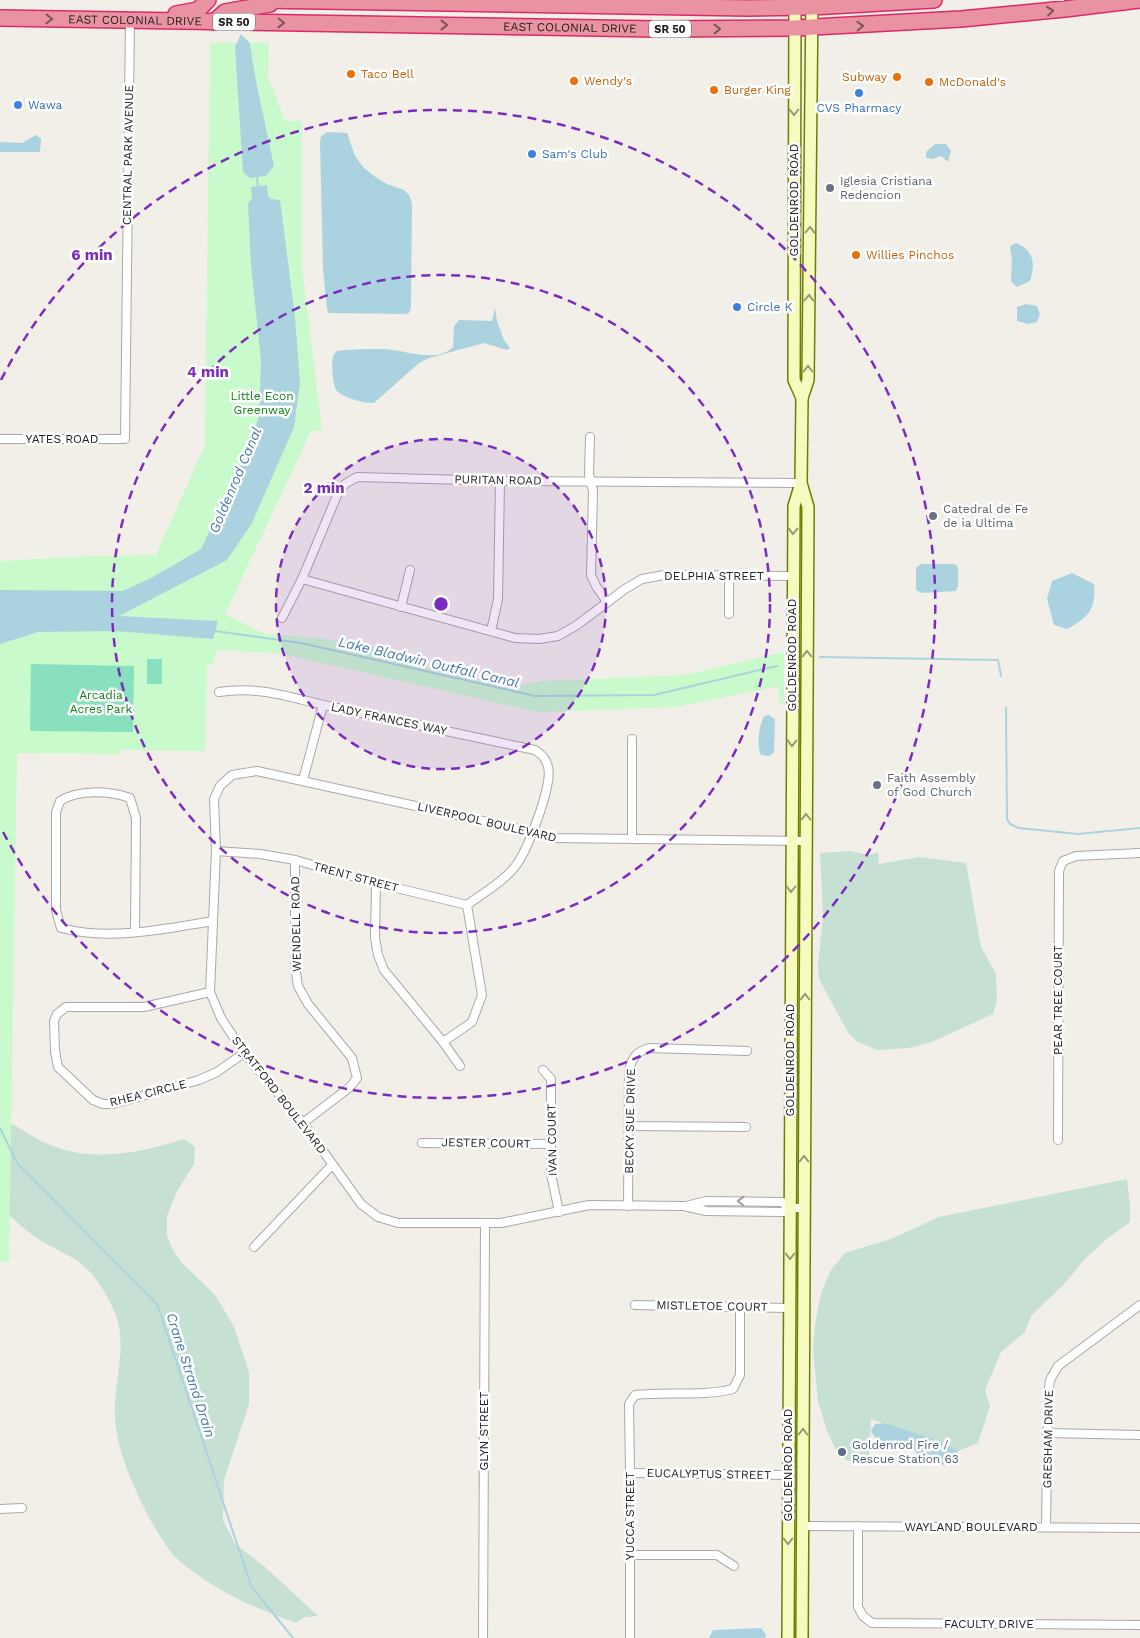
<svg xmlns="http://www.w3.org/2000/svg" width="1140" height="1638" font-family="'Work Sans',sans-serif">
<rect width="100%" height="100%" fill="#f2efe9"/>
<g fill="#c6e0d4">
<path d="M851,851C859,853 870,857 878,852L879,864L920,857L966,863L981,947L996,974L997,1000L993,1014L932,1042L910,1048L877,1050L858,1042L849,1034L819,979L818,966L823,915L820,853Z"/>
<path d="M0,1118C17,1125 31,1137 48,1144C91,1163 141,1153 184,1139L195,1147L194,1164L176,1193L167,1216V1236L173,1250L181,1262L215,1295L234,1327L249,1372V1404L224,1480L223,1520L235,1544L264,1566L318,1616L305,1617L296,1623C261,1610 228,1597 198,1575C190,1569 181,1563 174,1556C157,1535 144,1509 133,1484C122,1458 113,1431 115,1403C117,1371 128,1337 112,1306C104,1290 93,1272 78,1261C65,1253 51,1247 38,1239C28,1232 18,1223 9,1215Z"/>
<polygon points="1127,1179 1130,1206 1130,1222 1108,1238 1084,1260 1066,1282 1032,1315 1024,1333 1001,1352 985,1390 990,1406 978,1443 958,1451 871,1419 869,1463 848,1461 837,1452 827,1431 818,1401 813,1350 815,1325 821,1293 831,1270 845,1253 891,1239 939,1217"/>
</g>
<polygon fill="#c8facc" points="210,43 269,43 268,76 285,121 302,121 302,265 322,431 311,431 225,614 265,634 319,638 379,649 418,666 509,688 542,681 685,675 784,652 784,703 779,703 779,686 675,707 538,712 278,653 218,650 212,665 207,665 205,751 120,750 120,754 17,753 9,1262 0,1262 0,561 93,556 156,555 205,445"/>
<g fill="#88e0be">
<rect x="147" y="659" width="15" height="25"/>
<polygon points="31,664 134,666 133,732 30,731"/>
</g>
<g fill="#aad3df">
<path d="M241,34L250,43C255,84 266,125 274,166L266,176L250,178L243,172L235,47Z"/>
<polygon points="328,132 347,133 355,156 363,167 374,176 387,184 404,190 409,195 412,203 411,307 409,313 405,314 329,313 327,309 323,269 320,142 321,136"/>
<polygon points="36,135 41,139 40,152 0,152 0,142 22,143"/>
<polygon points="935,144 946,144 951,151 948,162 941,156 933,159 926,158 926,152"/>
<polygon points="267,185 268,196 271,199 280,200 295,317 300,383 294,427 252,523 227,560 119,616 218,621 213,639 115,631 38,632 0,644 0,590 123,591 153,577 201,549 247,452 259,416 261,361 251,265 248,204 252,198 251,187"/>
<path d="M1016,243C1035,251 1035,264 1030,281L1017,287L1011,281L1012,260L1010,246Z"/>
<polygon points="1026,304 1037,306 1040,314 1037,322 1028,324 1017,321 1017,307"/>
<path d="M495,308L497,321L504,340L510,348L507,350L484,343L429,358L419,363L374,403C366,404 344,398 337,391C333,387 331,363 333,357C334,353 335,353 337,351C353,349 369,349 385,349C406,350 436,364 453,347L454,326L459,320L492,321Z"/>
<polygon points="921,564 955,564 958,567 958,586 956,591 922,593 916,590 916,568"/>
<path d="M1072,573L1094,584C1096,609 1089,617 1067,629L1054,625L1047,599L1052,581Z"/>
<path d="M769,715L775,719L774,752L770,756L761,755C756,744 759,727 764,716Z"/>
<path d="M885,1423L938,1441L958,1451L951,1464C933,1465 924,1469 915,1450C896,1450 881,1449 871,1431L875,1424Z"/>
<polygon points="761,1628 766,1635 765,1638 709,1638 713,1630"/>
</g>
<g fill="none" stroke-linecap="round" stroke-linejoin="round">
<g stroke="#aad3df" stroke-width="2">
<polyline points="257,176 258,189"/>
<polyline points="215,631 301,643 535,696 654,695 777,666"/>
<polyline points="820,657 998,660 1001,676"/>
<polyline points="1006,708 1007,819 1010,824 1019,828 1078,834 1140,828"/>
<polyline points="0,1128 17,1163 157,1304 251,1586 293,1638"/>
</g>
<defs>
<g id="street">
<polyline points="590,437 589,474 593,491 591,575 596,586 607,602"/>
<polyline points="0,439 125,439 130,20"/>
<polyline points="302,579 515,638 539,639 558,636 577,625 625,589 642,579 664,575 793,576"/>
<polyline points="401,607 410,570"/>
<polyline points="729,614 729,576"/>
<polyline points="282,618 302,579 338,493 345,484 357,477 500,481 801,483"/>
<polyline points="491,631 498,599 500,481"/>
<path d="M219,692C263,685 296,700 338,708C403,722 469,736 535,750C542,755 546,758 548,767C553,785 528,848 517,864C505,881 483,893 467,905L482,995L472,1022L443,1042"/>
<polyline points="632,739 632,839"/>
<polyline points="303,780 323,705"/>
<polyline points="216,851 260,854 295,860 376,883 467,905"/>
<polyline points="295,860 295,966 298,986 308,1004 352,1058 357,1078 350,1087 303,1123"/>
<polyline points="376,883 375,938 378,955 384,970 443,1042 460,1066"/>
<path d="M135,932L136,818L130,798C109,791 79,789 60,801L56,812V910L61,928C110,941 164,929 213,921"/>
<polyline points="210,992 144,1007 66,1007 57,1014 54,1021 55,1051 58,1067 93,1100 103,1104 113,1104 199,1080 217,1072 244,1053"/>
<polyline points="543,1070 551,1079 551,1174 559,1212"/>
<polyline points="629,1126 746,1127"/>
<polyline points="1058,1140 1059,871 1063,861 1076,856 1140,853"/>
<polyline points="422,1143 551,1144"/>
<path d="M628,1206L629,1071C632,1057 637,1051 650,1048L747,1051"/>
<polyline points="686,1206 706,1201 783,1202 787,1208"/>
<polyline points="804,1208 787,1208 783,1212 706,1211 684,1206 589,1205 501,1223 398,1223 378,1217 361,1204 303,1123 244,1053 221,1018 210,992 216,851 214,799 220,786 232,775 257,771 533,832 551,838 806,841"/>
<polyline points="254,1247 332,1165"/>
<polyline points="635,1305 789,1308"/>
<polyline points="1047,1433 1140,1435"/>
<polyline points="630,1473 788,1475"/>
<polyline points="0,1509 22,1508"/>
<polyline points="803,1526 1140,1528"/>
<polyline points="858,1526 858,1607 863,1616 872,1623 1140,1625"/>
<polyline points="1046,1527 1048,1396 1050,1380 1058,1366 1140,1305"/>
<polyline points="630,1555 717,1555 734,1566"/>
<polyline points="483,1638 485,1223"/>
<path d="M630,1638V1473L629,1404L635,1395C667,1391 701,1397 733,1389L740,1375V1307"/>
</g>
<g id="secondary">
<polyline points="795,0 794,380 802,398"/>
<polyline points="801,483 808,507 802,1638"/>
<polyline points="788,1638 794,506 801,483 802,398 808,380 812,0"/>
</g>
<g id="highway">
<polyline points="258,0 748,8 812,7 934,0"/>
<polyline points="176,14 198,10 208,0"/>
<path id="s1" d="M0,18L657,29L795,28L961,19L1065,9L1139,0"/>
<polyline points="214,22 225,12 270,4"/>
</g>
</defs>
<use href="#street" stroke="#a9a9a9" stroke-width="10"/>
<use href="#secondary" stroke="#707d05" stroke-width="14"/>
<use href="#highway" stroke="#dc2a67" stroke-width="18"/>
<use href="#street" stroke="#fff" stroke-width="8"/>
<use href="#secondary" stroke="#f7fabf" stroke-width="11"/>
<use href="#highway" stroke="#e892a2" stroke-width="15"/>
</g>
<defs><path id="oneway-chevron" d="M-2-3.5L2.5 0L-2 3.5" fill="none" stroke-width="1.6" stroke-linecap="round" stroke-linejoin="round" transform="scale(1.25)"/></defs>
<g stroke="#7b545c">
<use href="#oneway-chevron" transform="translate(1050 11) rotate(-6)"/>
<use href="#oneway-chevron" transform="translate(49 19) rotate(1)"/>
<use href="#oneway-chevron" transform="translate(281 23) rotate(1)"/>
<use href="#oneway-chevron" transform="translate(444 25)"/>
<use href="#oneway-chevron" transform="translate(860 26) rotate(-3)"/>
<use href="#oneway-chevron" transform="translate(717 29)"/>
</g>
<g stroke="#979978">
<use href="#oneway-chevron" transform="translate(794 112) rotate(90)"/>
<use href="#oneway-chevron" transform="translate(810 230) rotate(-89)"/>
<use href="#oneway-chevron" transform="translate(809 298) rotate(-89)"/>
<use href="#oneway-chevron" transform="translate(808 369) rotate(-90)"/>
<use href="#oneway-chevron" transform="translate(793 531) rotate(91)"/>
<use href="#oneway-chevron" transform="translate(807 654) rotate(-90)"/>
<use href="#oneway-chevron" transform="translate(792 743) rotate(91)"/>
<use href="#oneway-chevron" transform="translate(806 817) rotate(-90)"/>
<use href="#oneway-chevron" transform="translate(791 889) rotate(90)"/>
<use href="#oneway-chevron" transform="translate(805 997) rotate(-90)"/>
<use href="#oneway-chevron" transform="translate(804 1159) rotate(-90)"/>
<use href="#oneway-chevron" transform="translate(790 1256) rotate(90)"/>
<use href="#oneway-chevron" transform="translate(803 1432) rotate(-90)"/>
<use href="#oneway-chevron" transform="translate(788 1541) rotate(90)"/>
</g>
<use stroke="#9c9c9c" href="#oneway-chevron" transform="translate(741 1201) rotate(-179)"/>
<circle cx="441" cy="604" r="165" fill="#7b2cbf" fill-opacity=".12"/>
<g fill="none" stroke="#7b2cbf" stroke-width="2.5" stroke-dasharray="9 6">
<circle cx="441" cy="604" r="165"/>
<circle cx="441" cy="604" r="329"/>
<path d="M1 380A494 494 0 1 1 1 828"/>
</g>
<g fill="#e8710a" stroke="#fff" stroke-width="2">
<circle cx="351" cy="74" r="5"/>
<circle cx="897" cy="77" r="5"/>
<circle cx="574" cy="81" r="5"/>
<circle cx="929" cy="82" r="5"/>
<circle cx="714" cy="90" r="5"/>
<circle cx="856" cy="255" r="5"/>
</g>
<g fill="#3f7fe0" stroke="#fff" stroke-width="2">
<circle cx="859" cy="93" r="5"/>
<circle cx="18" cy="105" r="5"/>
<circle cx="532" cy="154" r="5"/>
<circle cx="737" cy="307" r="5"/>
</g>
<g fill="#6b7280" stroke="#fff" stroke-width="2">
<circle cx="830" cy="188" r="5"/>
<circle cx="933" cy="516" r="5"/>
<circle cx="877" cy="785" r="5"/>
</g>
<circle fill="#5c6f8a" stroke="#fff" stroke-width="2" cx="842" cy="1452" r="5"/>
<g text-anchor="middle" stroke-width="5" stroke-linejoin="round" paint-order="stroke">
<g fill="#fff" stroke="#646464" stroke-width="1">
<rect x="213" y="13.5" width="42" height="17" rx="4"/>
<rect x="649" y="20.5" width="42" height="17" rx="4"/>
</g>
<g font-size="11" font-weight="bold" fill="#222">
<text x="234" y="26">SR 50</text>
<text x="670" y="33">SR 50</text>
</g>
<g font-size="12" fill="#222" stroke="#fff">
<text dy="4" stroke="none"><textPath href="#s1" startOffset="135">EAST COLONIAL DRIVE</textPath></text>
<text dy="4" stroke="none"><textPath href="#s1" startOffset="570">EAST COLONIAL DRIVE</textPath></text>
<text transform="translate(128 155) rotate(-89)" y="4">CENTRAL PARK AVENUE</text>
<text transform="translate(794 200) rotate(-90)" y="4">GOLDENROD ROAD</text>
<text x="62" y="443">YATES ROAD</text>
<text transform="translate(498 480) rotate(1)" y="4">PURITAN ROAD</text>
<text x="714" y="580">DELPHIA STREET</text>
<text transform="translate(792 655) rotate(-90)" y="4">GOLDENROD ROAD</text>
<text transform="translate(389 719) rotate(12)" y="4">LADY FRANCES WAY</text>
<text transform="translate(487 822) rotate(13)" y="4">LIVERPOOL BOULEVARD</text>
<text transform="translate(356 877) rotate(15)" y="4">TRENT STREET</text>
<text transform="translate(296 924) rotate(-91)" y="4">WENDELL ROAD</text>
<text transform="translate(1058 1000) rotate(-90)" y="4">PEAR TREE COURT</text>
<text transform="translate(790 1060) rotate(-90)" y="4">GOLDENROD ROAD</text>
<text transform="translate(148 1093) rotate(-14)" y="4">RHEA CIRCLE</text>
<text transform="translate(279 1095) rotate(52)" y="4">STRATFORD BOULEVARD</text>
<text transform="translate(630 1121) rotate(-89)" y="4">BECKY SUE DRIVE</text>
<text transform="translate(552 1140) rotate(-91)" y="4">IVAN COURT</text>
<text transform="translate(486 1143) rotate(1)" y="4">JESTER COURT</text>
<text transform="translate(712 1306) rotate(1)" y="4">MISTLETOE COURT</text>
<text transform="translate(484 1431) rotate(-90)" y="4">GLYN STREET</text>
<text transform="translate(1048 1439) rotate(-89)" y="4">GRESHAM DRIVE</text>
<text transform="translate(788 1465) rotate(-90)" y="4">GOLDENROD ROAD</text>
<text transform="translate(709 1474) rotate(1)" y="4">EUCALYPTUS STREET</text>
<text transform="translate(630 1516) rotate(-90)" y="4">YUCCA STREET</text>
<text x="971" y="1531">WAYLAND BOULEVARD</text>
<text x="989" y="1628">FACULTY DRIVE</text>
</g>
<g font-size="12" fill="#c56008" stroke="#fff" text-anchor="start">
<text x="361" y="78">Taco Bell</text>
<text x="887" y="81" text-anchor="end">Subway</text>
<text x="584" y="85">Wendy's</text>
<text x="939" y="86">McDonald's</text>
<text x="724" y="94">Burger King</text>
<text x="866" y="259">Willies Pinchos</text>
</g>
<g font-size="12" fill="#366cbe" stroke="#fff" text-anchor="start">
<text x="28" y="109">Wawa</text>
<text x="859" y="112" text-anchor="middle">CVS Pharmacy</text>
<text x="542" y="158">Sam's Club</text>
<text x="747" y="311">Circle K</text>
</g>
<g font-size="12" fill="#5b616d" stroke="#fff" text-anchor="start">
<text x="840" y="185">Iglesia Cristiana<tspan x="840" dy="14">Redencion</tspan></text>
<text x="943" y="513">Catedral de Fe<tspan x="943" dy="14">de ia Ultima</tspan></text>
<text x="887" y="782">Faith Assembly<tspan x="887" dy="14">of God Church</tspan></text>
</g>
<g font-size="12" fill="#0c8416" stroke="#fff">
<text x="262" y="400">Little Econ<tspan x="262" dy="14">Greenway</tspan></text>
<text x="101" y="699">Arcadia<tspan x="101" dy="14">Acres Park</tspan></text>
</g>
<g font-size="12" fill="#4e5e75" stroke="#fff" text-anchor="start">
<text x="852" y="1449">Goldenrod Fire /<tspan x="852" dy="14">Rescue Station 63</tspan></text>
</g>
<g font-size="14" font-style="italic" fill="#4a7aab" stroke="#fff">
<text transform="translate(235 480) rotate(-67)" y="5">Goldenrod Canal</text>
<text transform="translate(429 662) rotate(13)" y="5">Lake Bladwin Outfall Canal</text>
<text transform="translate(191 1375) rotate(72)" y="5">Crane Strand Drain</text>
</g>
</g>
<circle cx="441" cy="604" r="8" fill="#7b2cbf" stroke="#fff" stroke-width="2.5"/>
<g font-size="15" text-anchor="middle" font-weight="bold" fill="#7b2cbf" stroke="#fff" stroke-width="5" stroke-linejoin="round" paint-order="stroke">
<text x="92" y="260">6 min</text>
<text x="208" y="377">4 min</text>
<text x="324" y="493">2 min</text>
</g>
</svg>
